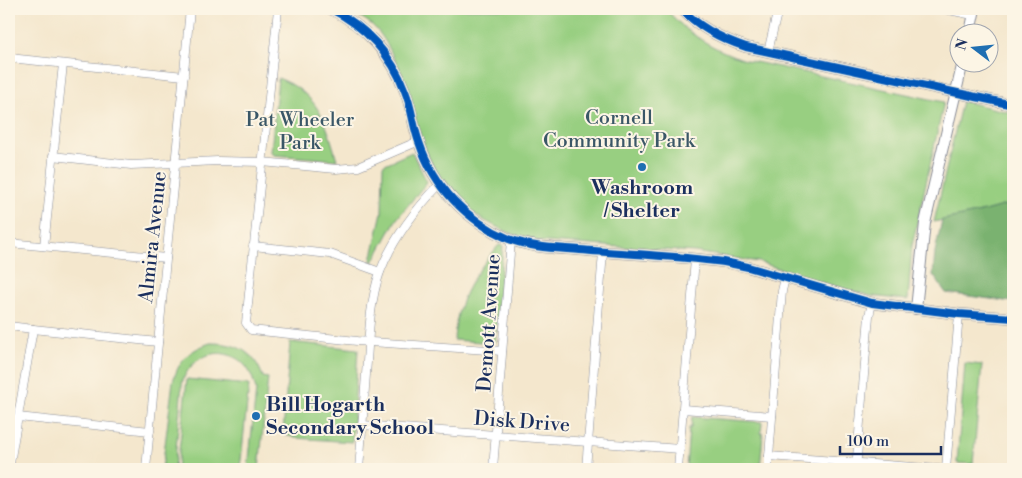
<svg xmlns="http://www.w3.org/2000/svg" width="1022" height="478" font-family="'Libre Bodoni',serif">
<rect width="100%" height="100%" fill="#fcf5e5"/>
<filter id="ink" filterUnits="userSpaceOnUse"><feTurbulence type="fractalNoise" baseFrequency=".02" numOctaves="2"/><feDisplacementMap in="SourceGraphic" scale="10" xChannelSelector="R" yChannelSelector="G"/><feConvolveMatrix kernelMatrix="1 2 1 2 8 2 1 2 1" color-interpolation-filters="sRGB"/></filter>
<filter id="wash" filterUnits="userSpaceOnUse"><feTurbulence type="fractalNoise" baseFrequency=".0096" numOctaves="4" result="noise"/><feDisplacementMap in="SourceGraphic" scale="20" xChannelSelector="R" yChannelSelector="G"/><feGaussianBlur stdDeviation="1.12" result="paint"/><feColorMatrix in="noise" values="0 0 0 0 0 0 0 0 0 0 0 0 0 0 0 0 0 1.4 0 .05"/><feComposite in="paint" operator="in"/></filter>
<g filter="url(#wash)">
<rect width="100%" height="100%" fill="#f4e7cd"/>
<g fill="#98cf81" stroke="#5a7f70">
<path d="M347,9H666C687,34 714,50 746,60L944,102L912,246L908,300L871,296L826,284L759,262L695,252L532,241C492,228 450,206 432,165C420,140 413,112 404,86C399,69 388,40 375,28C368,20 356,15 347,9Z"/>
<path d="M278,78C319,94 326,122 337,160L274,155L271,152Z"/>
<polygon points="962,101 1013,113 1013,203 981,212 934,222"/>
<polygon points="412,152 427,182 396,220 373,262 371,261 382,212 383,165"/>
<path d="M499,245L503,246L495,341L494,343L454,340C457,298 473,276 499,245Z"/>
<polygon points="290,342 358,349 352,442 295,438 283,434"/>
<path d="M210,343C237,343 254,351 263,377L268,378L259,469H248L256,390C252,373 246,361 229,355C209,349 190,361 183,380C181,388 181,399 180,407C178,428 176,449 174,469H162L173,381C180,359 188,351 210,343Z"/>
<polygon points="965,363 982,365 973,464 957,463"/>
<polygon points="187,379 249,385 240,469 177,469"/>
<polygon points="692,417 762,422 761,433 763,434 760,469 686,469 689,428 691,428"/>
</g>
<polygon fill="#7ab26f" stroke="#4a7066" points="1013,203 1013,302 946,293 933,275 935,252 942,220 981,212"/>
</g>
<g filter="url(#ink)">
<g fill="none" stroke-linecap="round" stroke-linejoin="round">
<defs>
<g id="minor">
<polyline points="278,9 246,323 251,330 357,341 502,351"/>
<polyline points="944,9 973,15"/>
<polyline points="768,52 778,9"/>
<polyline points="9,58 184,76"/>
<polyline points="53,156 131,165 218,161 262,162 336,169 358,167 419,141"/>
<polyline points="9,243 166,258"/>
<polyline points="44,246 63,64"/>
<polyline points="253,246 330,254 380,272"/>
<polyline points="9,326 33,329 9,469"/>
<polyline points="33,329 158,342"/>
<polyline points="683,409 772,416"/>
<polyline points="18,417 150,431"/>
<polyline points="362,425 680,449"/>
<polyline points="769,456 939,469"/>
<polyline points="146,469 190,9"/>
<path d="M359,469C362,434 364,398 367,362C369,332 370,301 380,272C393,238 415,210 440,184"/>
<polyline points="493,469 511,240"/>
<polyline points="586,469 603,252"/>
<polyline points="678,469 695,259"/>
<polyline points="768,469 782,291 785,278"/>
<polyline points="856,469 869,316 872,303"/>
<polyline points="946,469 959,314"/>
</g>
<g id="tertiary">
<path d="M331,9C365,26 392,55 405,91C412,108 413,126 419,142C434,187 467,221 509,239C532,248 557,248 580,250C628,254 676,256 724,262L748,267L872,303L959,314L1013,318"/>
<path d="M682,9C699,28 722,39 746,47L1013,105"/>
<polyline points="970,32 975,9"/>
<polyline points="916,309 925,223 963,62"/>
</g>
</defs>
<use href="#minor" stroke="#888b96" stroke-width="9"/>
<use href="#tertiary" stroke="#888b96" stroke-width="12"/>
<use href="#minor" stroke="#fff" stroke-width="8"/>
<use href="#tertiary" stroke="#fff" stroke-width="10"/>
<defs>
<g id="cycleway">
<path d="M331,9C365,26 392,55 405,91C412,108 413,126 419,142C434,187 467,221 509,239C532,248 557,248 580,250C628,254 676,256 724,262L748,267L872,303L959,314L1013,318"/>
<path d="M682,9C699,28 722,39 746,47L1013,105"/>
</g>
</defs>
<use href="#cycleway" stroke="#fcf5e5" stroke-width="11"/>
<use href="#cycleway" stroke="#0057b8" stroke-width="8"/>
</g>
</g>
<g fill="#1f6fb2" stroke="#fcf5e5" stroke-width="2">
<circle cx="642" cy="167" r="5"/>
<circle cx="256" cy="416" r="5"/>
</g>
<g text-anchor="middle" stroke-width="4" stroke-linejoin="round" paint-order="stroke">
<g font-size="20" fill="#3a5767" stroke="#fcf5e5">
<text x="619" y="124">Cornell<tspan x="619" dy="23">Community Park</tspan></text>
<text x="300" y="126">Pat Wheeler<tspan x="300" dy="23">Park</tspan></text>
</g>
<g font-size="20" font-weight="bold" fill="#1b2f5e" stroke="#fcf5e5">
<text x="642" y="194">Washroom<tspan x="642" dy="23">/ Shelter</tspan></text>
<text x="266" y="411" text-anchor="start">Bill Hogarth<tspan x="266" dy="23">Secondary School</tspan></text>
</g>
<g font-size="20" fill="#1b2f5e" stroke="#fcf5e5">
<text transform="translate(152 237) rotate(-84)" y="7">Almira Avenue</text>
<text transform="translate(488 323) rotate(-86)" y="7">Demott Avenue</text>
<text transform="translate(522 421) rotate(4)" y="7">Disk Drive</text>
</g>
</g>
<rect width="1022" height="478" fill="none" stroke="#fcf5e5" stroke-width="30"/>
<g transform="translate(974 48) rotate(286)"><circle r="24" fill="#fcf5e5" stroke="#a2a6af"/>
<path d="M0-4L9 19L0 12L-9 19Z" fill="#1f6fb2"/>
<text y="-8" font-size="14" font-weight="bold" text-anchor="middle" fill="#1b2f5e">N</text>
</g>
<path d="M840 446v8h101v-8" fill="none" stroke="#1b2f5e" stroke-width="2.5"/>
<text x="847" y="446" font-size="15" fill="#1b2f5e" stroke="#fcf5e5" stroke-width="4" paint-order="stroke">100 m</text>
</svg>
